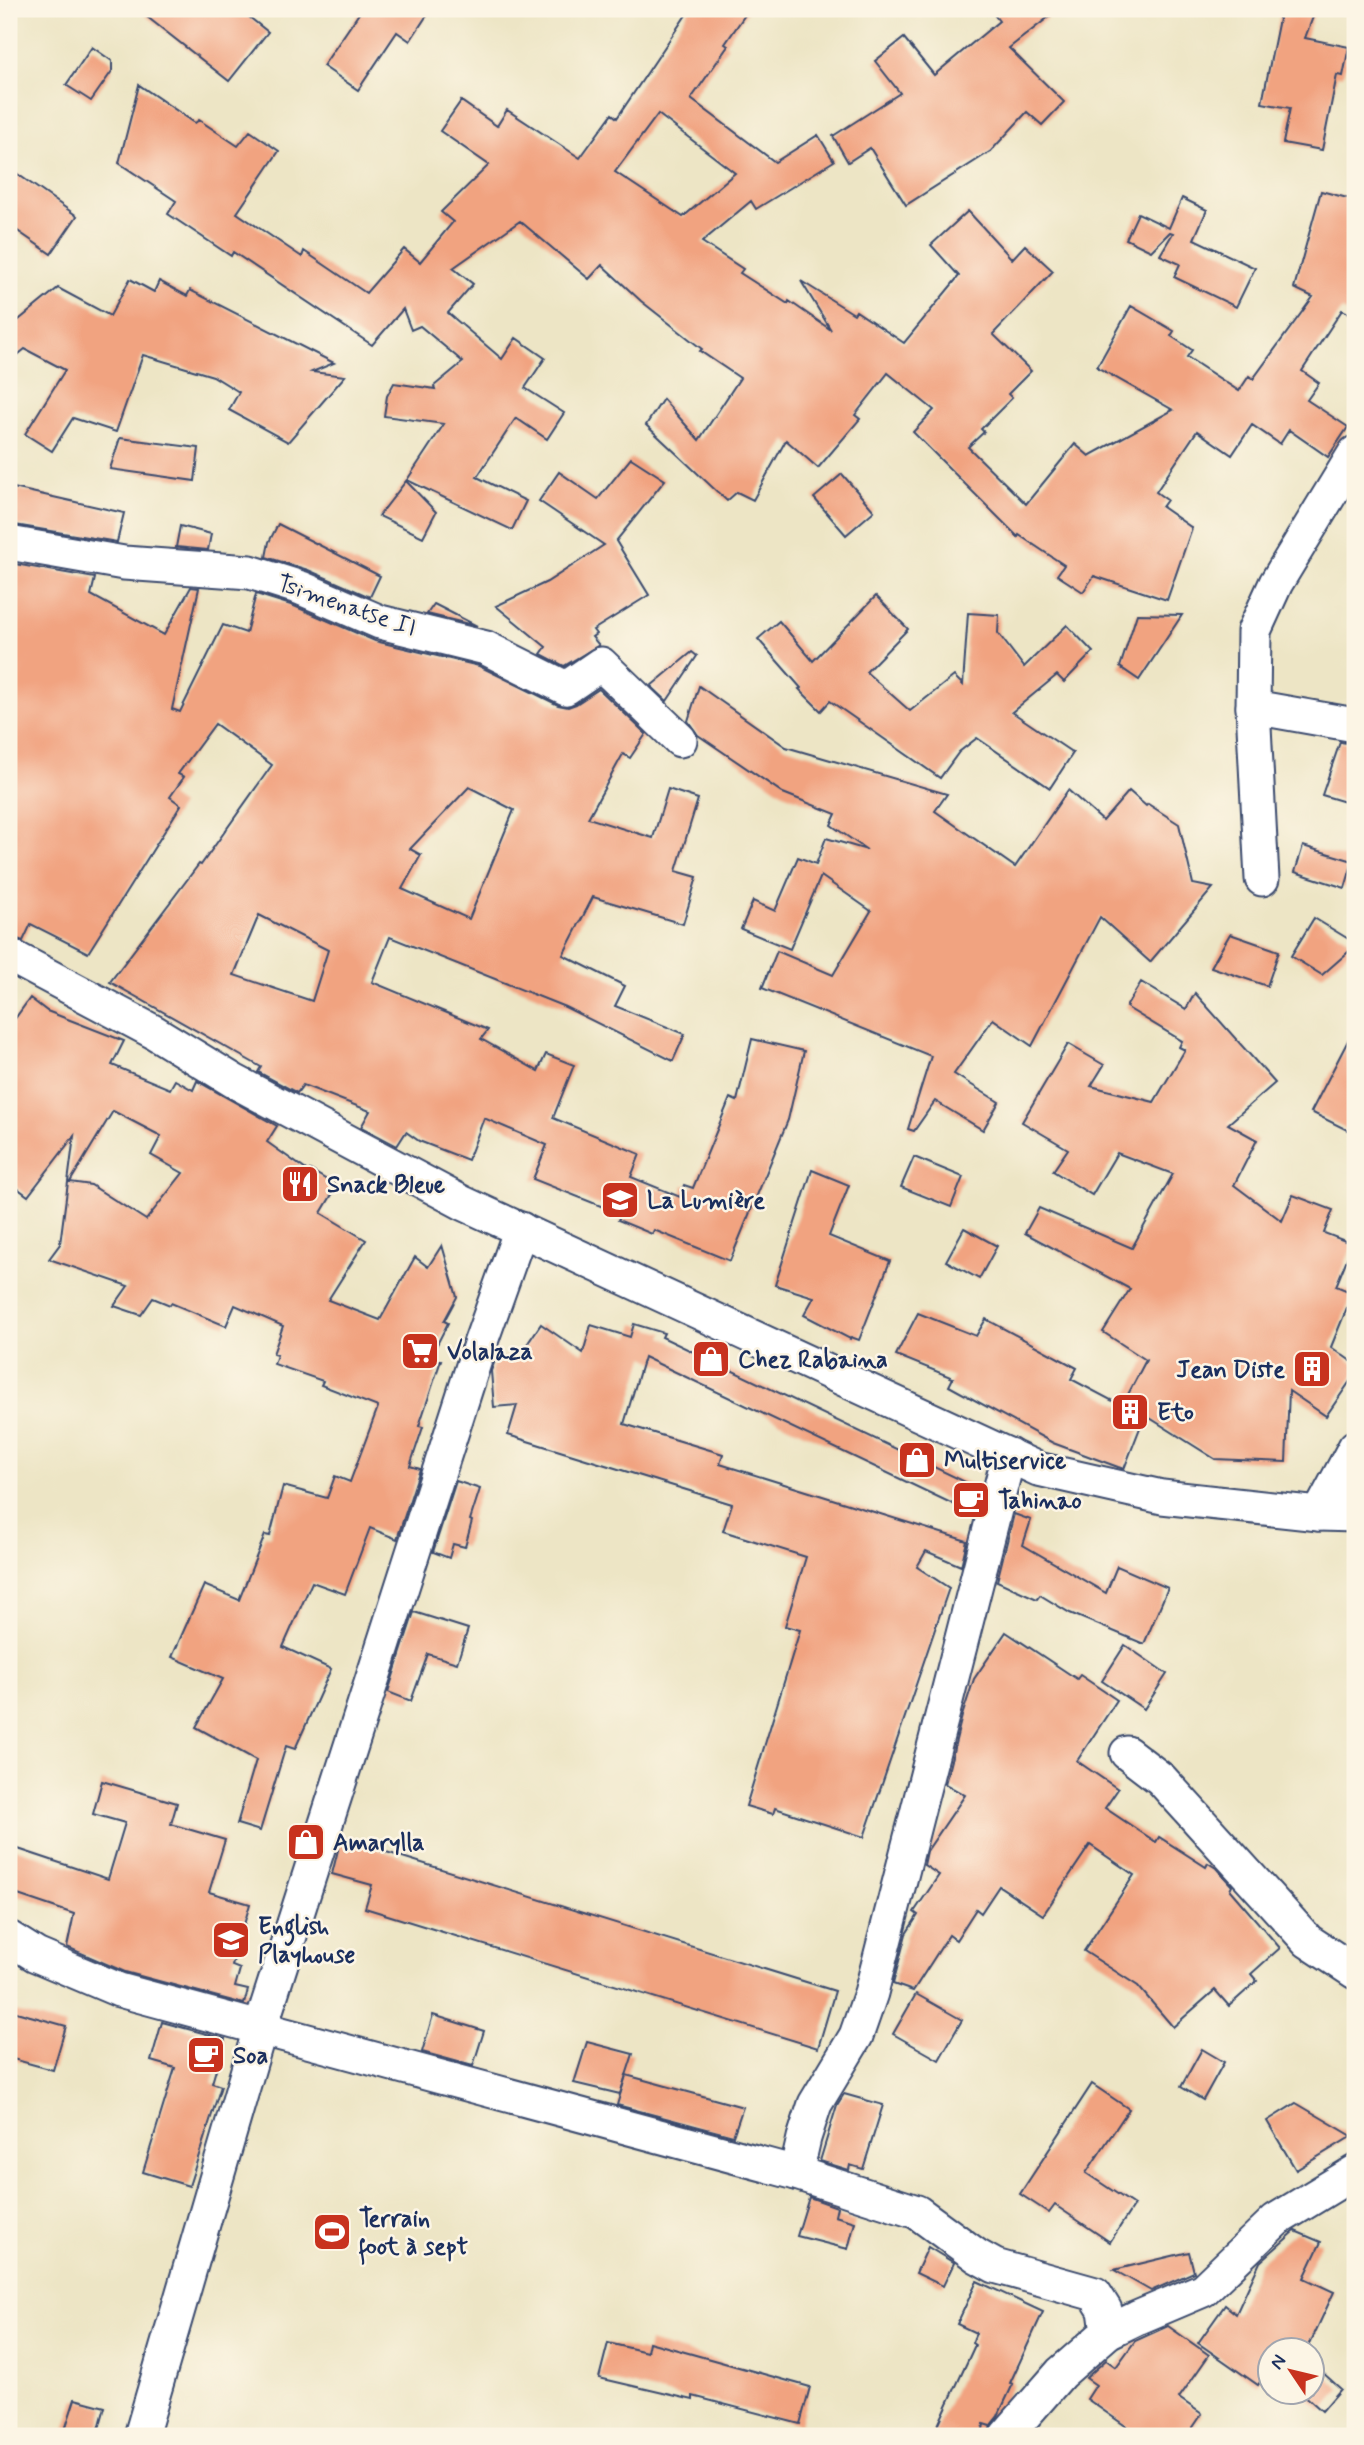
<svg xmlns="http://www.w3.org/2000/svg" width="1364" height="2445" font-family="Mynerve,sans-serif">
<rect width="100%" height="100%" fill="#fcf5e5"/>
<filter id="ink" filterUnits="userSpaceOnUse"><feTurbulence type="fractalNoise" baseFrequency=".0143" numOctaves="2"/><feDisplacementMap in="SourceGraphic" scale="14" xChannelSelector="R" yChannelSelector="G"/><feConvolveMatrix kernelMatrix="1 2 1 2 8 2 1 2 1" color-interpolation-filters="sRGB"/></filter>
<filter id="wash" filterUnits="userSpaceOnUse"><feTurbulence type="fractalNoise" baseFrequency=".00686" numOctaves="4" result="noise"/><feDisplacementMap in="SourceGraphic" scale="28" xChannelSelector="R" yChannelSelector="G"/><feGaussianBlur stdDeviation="1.57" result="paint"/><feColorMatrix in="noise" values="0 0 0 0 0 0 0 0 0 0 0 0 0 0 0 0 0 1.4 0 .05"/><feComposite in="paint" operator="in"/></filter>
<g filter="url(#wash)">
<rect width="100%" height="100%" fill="#ede5c5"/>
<g id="blocks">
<g fill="#f1a380" fill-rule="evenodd">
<polygon points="137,9 239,9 268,32 229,81"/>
<polygon points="362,9 431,9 410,41 397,32 358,90 323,66"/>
<path d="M690,9H749L725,44L728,46L691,99L775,162L818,135L834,161L756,209L751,201L702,242L743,269L740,273L788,304L789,301L831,330L801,281L854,314L856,311L904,343L959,276L931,245L968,211L1012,259L1025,245L1053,271L993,334L1031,371L1008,394L1012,398L981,429L984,432L968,447L1026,504L1075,444L1089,456L1173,410L1097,367L1131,306L1174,331L1171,336L1192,350L1187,357L1239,391L1249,376L1253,379L1313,297L1294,288L1321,191L1355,200V316L1342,310L1302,371L1319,383L1307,400L1348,427L1328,457L1289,430L1280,444L1252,425L1232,455L1197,431L1156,492L1167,500L1162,507L1192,528L1167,600L1094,576L1083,592L1057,575L1064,565L1019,535L1018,537L913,432L934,410L888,373L855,415L860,419L818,468L786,440L753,500L737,492L727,501L646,425L663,399L699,440L740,378L700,351L702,349L641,301L602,265L589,279L520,221L453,268L473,284L448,313L502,359L516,338L545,358L525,388L564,413L547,439L516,418L477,477L526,501L512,530L407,480L444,424L384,416L387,396L394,383L435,389L434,386L463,362L420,326L411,330L403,309L372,345L233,252L231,256L168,214L176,201L119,163L139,85L195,123L199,120L238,146L250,131L279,151L237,213L302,257L304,251L366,293L404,249L420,262L453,222L441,212L489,165L440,131L461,101L497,126L507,110L580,158L612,114L617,118ZM658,114L735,173L683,217L615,172Z"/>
<polygon points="990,9 1059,9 1009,48 1064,102 1042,125 1027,112 991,151 906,205 870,148 848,162 833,136 900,93 875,61 904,38 934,75 999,21"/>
<polygon points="1281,9 1316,9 1305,38 1349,47 1343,76 1337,75 1322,150 1283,143 1290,108 1262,103"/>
<polygon points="92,47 112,61 112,71 91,101 66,85"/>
<polygon points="9,168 77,216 51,254 9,225"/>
<polygon points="1182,198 1207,210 1194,239 1255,268 1236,307 1174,277 1180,264 1160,255 1173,233 1170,232 1151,251 1126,239 1138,213 1169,228"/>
<polygon points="130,279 154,292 159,281 187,296 190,290 334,363 312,372 345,376 288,442 229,410 239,392 213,376 143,355 116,432 73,418 52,451 25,434 65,370 25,349 9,362 9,328 58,288 110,316"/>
<polygon points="120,438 199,448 195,481 110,469"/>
<polygon points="631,458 665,480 616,541 649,595 593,630 596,634 592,637 599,645 564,666 541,654 546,647 496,606 547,582 604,545 539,501 559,472 598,499"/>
<polygon points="842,474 874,511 846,535 814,498"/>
<polygon points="406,481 436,512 423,537 379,516"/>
<polygon points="9,487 124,513 117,542 9,524"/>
<polygon points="278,524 380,576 370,597 308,570 266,557 269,542"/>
<polygon points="180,526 211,534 208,550 176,547"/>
<path d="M9,563L95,578L91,595L164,635L191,587L199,588L172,709L180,712L223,625L246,633L256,594L294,606L375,641L479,666L558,705L568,707L576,704L599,689L646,734L630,758L623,754L588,818L653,838L668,789L698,799L676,871L697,877L683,924L593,897L563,955L625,986L615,1006L685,1034L673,1061L565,1007L390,937L372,982L488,1030L481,1039L538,1071L546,1054L574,1065L553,1118L640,1154L631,1177L680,1197L684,1185L693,1188L730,1098L737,1101L752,1039L804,1051L788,1120L730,1261L654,1230L652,1234L618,1220L621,1214L533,1179L547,1145L484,1118L468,1160L419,1141L406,1132L397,1146L361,1127L370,1111L303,1085L297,1093L258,1072L261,1067L110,982L199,864L201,865L272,765L215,724L178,774L184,777L170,797L181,805L88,953L31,924L23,941L9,936ZM469,787L514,810L469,919L402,889L421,855L410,849ZM259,915L328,950L312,1001L234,975Z"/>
<polygon points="876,596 908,629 866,672 910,711 954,676 963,685 968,613 999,615 998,633 1024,667 1067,625 1093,652 1064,682 1057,675 1012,712 1073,753 1050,788 977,738 959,752 940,778 830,701 821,711 799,689 801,688 758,639 779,621 813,661"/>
<polygon points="434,604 477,626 427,614"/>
<polygon points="1137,614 1182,615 1139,680 1120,667"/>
<polygon points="692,652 697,656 667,701 651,686"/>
<polygon points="699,686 786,747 947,794 935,811 1015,867 1068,790 1103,821 1129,791 1146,806 1148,804 1179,824 1193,884 1213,888 1150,962 1100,917 1032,1046 993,1019 954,1074 999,1102 983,1130 935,1101 914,1131 908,1129 931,1056 762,988 777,951 833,975 871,911 821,876 790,949 741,929 753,901 775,911 798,857 816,864 826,838 867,850 831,825 836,814 783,793 698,735 688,721"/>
<polygon points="1340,742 1355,744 1355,805 1322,795"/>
<polygon points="1303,846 1353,861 1345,888 1295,872"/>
<polygon points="1314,918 1355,943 1355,946 1322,975 1291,956"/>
<polygon points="1230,934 1279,951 1267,986 1211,967"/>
<polygon points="1141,982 1186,1009 1195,993 1275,1083 1228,1124 1257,1140 1234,1185 1282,1221 1293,1195 1333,1210 1324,1233 1353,1244 1336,1286 1353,1293 1331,1347 1355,1364 1355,1374 1326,1416 1289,1391 1286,1462 1215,1459 1145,1415 1124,1469 1118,1467 1053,1443 949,1386 953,1378 896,1355 918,1313 976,1336 986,1319 1077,1368 1071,1379 1122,1406 1146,1360 1103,1332 1130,1289 1025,1233 1039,1208 1132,1248 1173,1174 1117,1153 1092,1195 1053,1171 1068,1149 1022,1122 1068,1044 1104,1065 1091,1086 1154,1102 1185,1050 1179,1047 1182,1041 1126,1007"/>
<path d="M30,998L47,1011L124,1041L112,1065L170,1089L175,1080L193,1090L197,1081L277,1126L267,1142L309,1172L310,1170L337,1186L321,1213L366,1240L328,1300L380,1320L415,1257L428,1267L442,1245L457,1297L444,1321L448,1323L429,1360H441L419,1426L423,1427L410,1466L420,1469L397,1539L370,1528L345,1594L312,1582L283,1647L331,1669L295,1749L286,1746L260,1831L237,1824L256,1760L196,1727L223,1679L172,1657L204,1585L239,1600L265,1535L270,1536L283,1486L327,1498L335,1476L350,1482L378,1407L321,1385L323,1381L274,1364L277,1355L273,1354L283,1326L235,1305L226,1326L171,1303L170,1305L153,1298L141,1315L114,1306L128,1286L49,1259L60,1244L74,1136L28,1196L9,1182V1027ZM113,1111L161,1136L151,1155L183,1173L146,1220L91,1185L70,1182Z"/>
<polygon points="1355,1027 1355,1134 1311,1112"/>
<polygon points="914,1157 963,1177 951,1207 901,1187"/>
<polygon points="812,1170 849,1185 829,1236 890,1261 859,1340 851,1337 850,1339 804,1315 814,1297 775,1285"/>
<polygon points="964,1228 997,1246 979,1279 946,1261"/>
<polygon points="541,1324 583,1353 591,1325 630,1337 634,1324 664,1333 662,1337 980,1489 974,1514 644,1357 624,1424 723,1454 720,1464 967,1541 961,1566 926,1551 917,1567 949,1588 864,1837 775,1808 773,1814 746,1806 800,1630 785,1626 806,1557 723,1531 732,1504 508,1435 517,1405 494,1407 491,1371 496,1358 519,1356"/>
<polygon points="456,1481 480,1489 470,1520 472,1521 465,1547 453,1544 449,1558 433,1552"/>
<polygon points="1014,1514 1031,1520 1023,1545 1106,1593 1117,1566 1168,1588 1144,1644 1070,1613 1040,1595 1037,1599 997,1581"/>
<polygon points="414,1612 468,1629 457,1663 428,1654 411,1701 388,1692"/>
<polygon points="1006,1632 1077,1679 1080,1675 1117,1700 1077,1761 1118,1789 1105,1808 1156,1842 1159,1837 1206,1867 1208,1863 1216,1868 1232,1886 1230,1890 1280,1948 1251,1974 1257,1981 1229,2006 1215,1990 1173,2027 1138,1986 1084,1951 1134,1875 1090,1845 1043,1915 999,1886 981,1913 976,1909 956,1940 949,1935 913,1991 893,1984 906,1934 918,1915 914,1912 939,1875 924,1865 927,1851 965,1795 945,1784 962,1716 974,1679"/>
<polygon points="1125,1645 1167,1674 1144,1709 1102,1681"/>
<polygon points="102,1781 177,1803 171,1824 225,1840 209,1892 250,1904 232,1966 240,1969 235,1987 248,1990 244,2004 125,1972 67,1947 74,1914 9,1892 9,1846 108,1879 125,1823 93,1814"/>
<polygon points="341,1838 835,1991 818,2048 365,1908 372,1885 332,1874"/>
<polygon points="916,1994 962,2020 939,2060 893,2034"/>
<polygon points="9,2010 66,2026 53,2070 9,2058"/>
<polygon points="433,2015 484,2031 473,2066 422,2052"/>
<polygon points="162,2022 225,2039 212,2083 221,2086 189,2186 143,2172 175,2068 151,2061"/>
<polygon points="587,2042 633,2054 620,2094 574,2083"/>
<polygon points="1202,2049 1224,2062 1203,2100 1181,2087"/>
<polygon points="626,2075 743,2107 733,2136 617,2105"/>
<polygon points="1092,2084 1129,2109 1086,2173 1134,2205 1110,2242 1055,2205 1049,2213 1020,2194"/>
<polygon points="844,2094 883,2105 863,2169 850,2165 849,2170 820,2161 837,2105"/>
<polygon points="1296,2103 1352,2136 1296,2170 1267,2121"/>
<polygon points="809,2197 837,2207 835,2216 855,2222 848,2249 797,2236"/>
<polygon points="1295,2231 1321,2242 1304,2278 1334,2292 1307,2350 1270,2350 1270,2368 1258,2385 1198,2343 1225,2305 1236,2314 1260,2262"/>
<polygon points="928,2247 954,2263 943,2286 916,2273"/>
<polygon points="1189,2252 1194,2272 1151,2291 1114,2270"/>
<polygon points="977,2281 1043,2312 1010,2383 1013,2384 998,2416 990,2426 984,2424 982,2436 933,2436 975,2345 972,2343 976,2333 957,2324"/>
<polygon points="1168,2326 1209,2355 1179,2398 1202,2414 1187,2436 1140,2436 1087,2399 1096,2385 1086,2378 1106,2360 1116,2367 1135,2341"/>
<polygon points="649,2342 810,2387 800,2424 693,2396 693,2400 599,2378 608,2343 647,2352"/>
<polygon points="1312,2363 1341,2389 1322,2411 1301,2392 1312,2392"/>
<polygon points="75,2399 105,2407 97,2436 63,2436"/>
</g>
</g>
</g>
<g filter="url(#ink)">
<use href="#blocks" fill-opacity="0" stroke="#3a4a6d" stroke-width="2"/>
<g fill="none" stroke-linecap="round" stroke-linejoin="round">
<defs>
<g id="minor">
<polyline points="9,543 124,563 250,572 301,588 380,622 486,648 566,688 601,664 680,740"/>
<polyline points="1253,707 1355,725"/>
<polyline points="1262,879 1253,707 1254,631 1276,583 1355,453"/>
<polyline points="9,955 154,1032 234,1081 463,1203 1038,1469 1162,1497 1319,1514 1355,1515"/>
<polyline points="1319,1514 1355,1447"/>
<polyline points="1127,1753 1161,1779 1308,1941 1355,1972"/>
<polyline points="9,1938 36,1955 119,1990 796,2173 917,2212 977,2256 995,2266 1095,2294 1105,2310 1108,2332"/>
<polyline points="796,2173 804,2138 815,2104 856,2036 871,1993 1009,1455"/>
<polyline points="141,2436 260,2029 480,1344 521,1229"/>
<polyline points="1006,2436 1061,2373 1108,2332 1137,2318 1203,2290 1276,2220 1355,2172"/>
</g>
</defs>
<use href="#minor" stroke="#3a4a6d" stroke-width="37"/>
<use href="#minor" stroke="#fff" stroke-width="33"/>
</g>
</g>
<defs>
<symbol id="restaurant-square" viewBox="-11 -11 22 22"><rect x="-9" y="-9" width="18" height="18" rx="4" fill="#c8321e" stroke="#fcf5e5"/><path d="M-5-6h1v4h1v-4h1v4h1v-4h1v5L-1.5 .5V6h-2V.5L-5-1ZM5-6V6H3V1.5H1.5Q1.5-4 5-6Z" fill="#fff"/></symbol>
<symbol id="school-square" viewBox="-11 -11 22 22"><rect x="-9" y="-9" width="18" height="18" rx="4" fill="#c8321e" stroke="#fcf5e5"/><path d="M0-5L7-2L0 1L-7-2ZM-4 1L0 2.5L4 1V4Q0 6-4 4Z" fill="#fff"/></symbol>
<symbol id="supermarket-square" viewBox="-11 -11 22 22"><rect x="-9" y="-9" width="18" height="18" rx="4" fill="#c8321e" stroke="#fcf5e5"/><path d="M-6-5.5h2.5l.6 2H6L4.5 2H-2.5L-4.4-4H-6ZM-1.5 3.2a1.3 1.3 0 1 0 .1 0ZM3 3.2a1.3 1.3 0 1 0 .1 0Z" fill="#fff"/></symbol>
<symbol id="shop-square" viewBox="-11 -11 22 22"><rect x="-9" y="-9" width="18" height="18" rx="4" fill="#c8321e" stroke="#fcf5e5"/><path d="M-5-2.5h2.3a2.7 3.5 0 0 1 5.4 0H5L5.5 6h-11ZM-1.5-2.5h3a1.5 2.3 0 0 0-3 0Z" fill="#fff"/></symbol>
<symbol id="building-square" viewBox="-11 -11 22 22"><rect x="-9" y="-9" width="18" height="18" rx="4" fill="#c8321e" stroke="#fcf5e5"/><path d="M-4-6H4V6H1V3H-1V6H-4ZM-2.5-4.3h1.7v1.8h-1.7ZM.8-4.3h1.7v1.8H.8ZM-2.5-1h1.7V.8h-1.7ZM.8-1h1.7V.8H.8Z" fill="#fff"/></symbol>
<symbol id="cafe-square" viewBox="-11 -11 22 22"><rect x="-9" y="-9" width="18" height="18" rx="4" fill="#c8321e" stroke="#fcf5e5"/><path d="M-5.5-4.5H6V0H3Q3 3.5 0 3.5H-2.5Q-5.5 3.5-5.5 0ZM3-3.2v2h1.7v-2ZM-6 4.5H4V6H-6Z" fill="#fff"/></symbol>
<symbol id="stadium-square" viewBox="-11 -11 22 22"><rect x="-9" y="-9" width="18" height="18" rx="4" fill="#c8321e" stroke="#fcf5e5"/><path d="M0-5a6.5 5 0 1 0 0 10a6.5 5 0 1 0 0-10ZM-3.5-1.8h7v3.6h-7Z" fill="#fff"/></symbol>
</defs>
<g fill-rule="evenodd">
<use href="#restaurant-square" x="278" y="1162" width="44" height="44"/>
<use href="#school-square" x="598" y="1178" width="44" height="44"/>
<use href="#supermarket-square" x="398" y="1329" width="44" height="44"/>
<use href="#shop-square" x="689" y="1337" width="44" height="44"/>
<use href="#building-square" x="1290" y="1347" width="44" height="44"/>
<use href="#building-square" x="1108" y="1390" width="44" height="44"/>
<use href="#shop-square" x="895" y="1438" width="44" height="44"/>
<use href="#cafe-square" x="949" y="1478" width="44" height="44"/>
<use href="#shop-square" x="284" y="1820" width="44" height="44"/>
<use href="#school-square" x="209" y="1918" width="44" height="44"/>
<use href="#cafe-square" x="184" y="2033" width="44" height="44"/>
<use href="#stadium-square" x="310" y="2210" width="44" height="44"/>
</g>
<g text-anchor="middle" stroke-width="5" stroke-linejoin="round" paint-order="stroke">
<g font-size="24" fill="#1b2f5e" stroke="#fcf5e5">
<text transform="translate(347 605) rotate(19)" y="8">Tsimenatse II</text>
</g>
<g font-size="24" font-weight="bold" fill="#1b2f5e" stroke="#fcf5e5" text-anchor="start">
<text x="327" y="1192">Snack Bleue</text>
<text x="647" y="1208">La Lumière</text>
<text x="447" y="1359">Volalaza</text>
<text x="738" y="1367">Chez Rabaina</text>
<text x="1285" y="1377" text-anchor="end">Jean Diste</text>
<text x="1157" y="1420">Eto</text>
<text x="944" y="1468">Multiservice</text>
<text x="998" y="1508">Tahinao</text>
<text x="333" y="1850">Amarylla</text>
<text x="258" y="1934">English<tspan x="258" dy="28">Playhouse</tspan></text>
<text x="233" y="2063">Soa</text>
<text x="359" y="2226">Terrain<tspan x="359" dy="28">foot à sept</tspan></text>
</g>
</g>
<rect width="1364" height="2445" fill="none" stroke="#fcf5e5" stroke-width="35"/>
<g transform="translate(1291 2371) rotate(305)"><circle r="33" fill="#fcf5e5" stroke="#a2a6af" stroke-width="2"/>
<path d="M0-5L12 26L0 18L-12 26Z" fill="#c8321e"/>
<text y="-10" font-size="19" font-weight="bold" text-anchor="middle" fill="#1b2f5e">N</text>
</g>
</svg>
